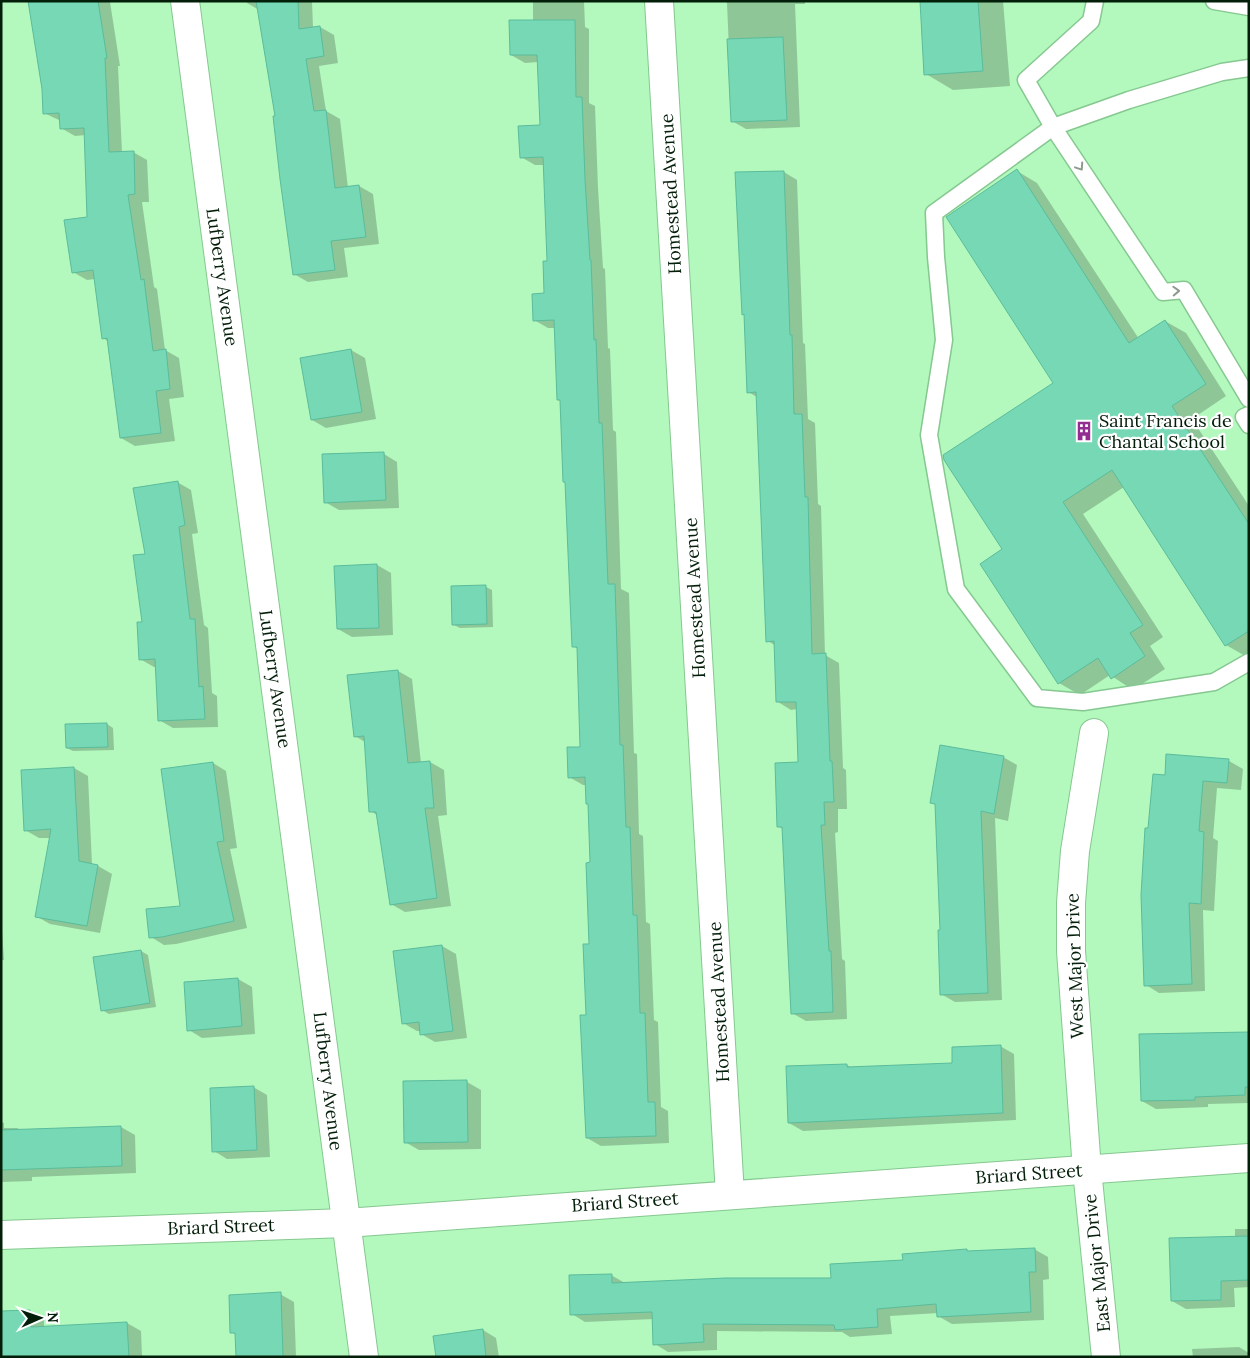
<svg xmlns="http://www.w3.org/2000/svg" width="1250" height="1358" font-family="Lora,serif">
<rect width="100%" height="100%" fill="#b3f8bd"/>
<g fill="#0003">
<polygon points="29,1 116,1 110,2 120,66 118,66 122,153 133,152 147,160 149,202 142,202 154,287 157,289 165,350 179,358 184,397 169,399 175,441 135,446 121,438 109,342 103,338 95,279 87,280 73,272 89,218 86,135 75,136 61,128 61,121 44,113 43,88"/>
<polygon points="247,1 312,1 313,28 320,27 334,35 338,63 319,66 326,111 340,119 348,188 359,186 373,194 379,244 344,248 348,277 308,282 294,274 276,117 259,10 247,3"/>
<polygon points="533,1 584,1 585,27 589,29 589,103 595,106 598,188 603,268 605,269 608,348 610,349 613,430 616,432 621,589 629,593 634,753 637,754 639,834 643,836 646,922 650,924 654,1020 658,1022 661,1107 668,1111 669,1143 601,1146 587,1138 587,1016 591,945 592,864 587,785 583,785 569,777 582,748 578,649 573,646 567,483 564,482 561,401 558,400 556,328 548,328 534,320 546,295 549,262 545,165 535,165 521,157 541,126 538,62 525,63 511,55 533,21"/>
<polygon points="724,1 805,1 805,4 795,4 800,127 746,129 732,121 727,3"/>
<polygon points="920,1 1003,1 1010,86 953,90 926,74"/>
<polygon points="1017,171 1037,183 1139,339 1165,321 1186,333 1226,396 1192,419 1249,506 1249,656 1247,657 1226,645 1124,487 1083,514 1163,637 1150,646 1165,669 1133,690 1110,675 1080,695 1059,683 982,564 1004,550 1055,384"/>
<polygon points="784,172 797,180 803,343 805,344 808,419 815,423 818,504 821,506 825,655 839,663 843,768 846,770 847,809 838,809 838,832 835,833 842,959 845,961 847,1019 806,1021 792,1013 783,829 778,826 799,763 797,709 791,710 778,702 776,646 768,641 757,397 748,392 745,315 743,314"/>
<polygon points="351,350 365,358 376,419 326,428 312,420"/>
<polygon points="384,454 397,462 399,508 339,510 325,502"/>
<polygon points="177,482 191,490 198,533 192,534 204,625 208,628 212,693 217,696 218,727 173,728 159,720 157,667 154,667 140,659 146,555"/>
<polygon points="377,565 391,573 393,635 352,637 338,629"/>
<polygon points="486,587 492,590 493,627 460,628 454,625"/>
<polygon points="398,671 412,679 421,763 430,762 444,770 447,815 438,816 451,906 405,912 391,904 378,816 371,811 365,742 355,736 348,676"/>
<polygon points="107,724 113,728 114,750 73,751 67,748"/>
<polygon points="1167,755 1229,761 1243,769 1241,790 1217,788 1213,838 1218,841 1214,911 1203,910 1205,991 1159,993 1146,985 1149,830 1166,776"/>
<polygon points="1003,757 1017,765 1008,821 995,818 1002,1000 955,1002 941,994 941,932 936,805 932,802"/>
<polygon points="213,763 226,771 237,848 230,849 247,928 176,944 164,945 151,937 181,907"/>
<polygon points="74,768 88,776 92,865 98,866 112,874 100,933 50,924 36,916 51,838 39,838 25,830"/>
<polygon points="1,915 4,960 1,960"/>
<polygon points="442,946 456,954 467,1038 435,1042 421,1034 421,1031 417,1031 403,1023 394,952"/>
<polygon points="141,951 148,955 156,1007 109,1014 102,1010 94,958"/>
<polygon points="238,979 252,987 255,1034 202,1038 189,1030"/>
<polygon points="1249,1033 1249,1103 1208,1104 1208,1107 1156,1109 1142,1101"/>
<polygon points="1000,1046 1014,1054 1016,1120 803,1131 789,1123 847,1065 852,1068 953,1065"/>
<polygon points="467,1082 481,1090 481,1149 419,1150 405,1142"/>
<polygon points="253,1087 267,1095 270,1157 227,1159 214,1151"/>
<polygon points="1,1122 4,1123 4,1128 17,1128 21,1130 121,1127 135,1135 136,1173 32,1177 32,1181 1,1182"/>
<polygon points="1235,1229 1249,1229 1249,1287 1234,1288 1235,1307 1186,1309 1172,1301 1235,1237"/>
<polygon points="1034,1249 1048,1257 1049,1279 1043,1280 1044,1320 952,1324 938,1316 938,1313 890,1316 892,1334 850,1337 842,1332 717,1331 717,1350 668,1352 655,1344 654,1319 585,1322 572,1314 611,1275 625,1283 833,1280 904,1261 967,1250 969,1252"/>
<polygon points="280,1294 294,1302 296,1357 237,1357 236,1335 232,1332"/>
<polygon points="30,1311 44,1319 44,1327 127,1323 141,1331 142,1357 1,1357"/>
<polygon points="483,1330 496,1338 499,1357 437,1357"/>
<polygon points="1239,1347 1249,1353 1249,1357 1193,1357 1192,1349"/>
</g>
<g fill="#77d8b6" stroke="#5abc9b">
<polygon points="28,1 98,1 107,58 105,58 109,152 134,151 135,194 128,195 141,280 144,279 153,351 166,349 170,389 156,391 161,433 120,438 107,338 102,339 93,270 72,273 64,220 87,217 84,128 60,129 59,113 43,114 42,89"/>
<polygon points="256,1 298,1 299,29 320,26 324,56 306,59 314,111 326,110 335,188 359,185 366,237 331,241 335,270 293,275 280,179 273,116 275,116"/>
<polygon points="920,1 978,1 983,71 924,75"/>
<polygon points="509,20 575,20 576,97 582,97 585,179 590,260 591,260 594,340 596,339 599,423 602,423 608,584 615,584 620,745 623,745 626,827 630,827 633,915 637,915 640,1013 645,1013 648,1102 655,1102 656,1136 586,1138 580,1015 586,1015 583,944 589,944 586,863 590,862 588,804 586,804 585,777 568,778 567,747 580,747 577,647 572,647 565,482 563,482 560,400 557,400 554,320 533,321 532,294 544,293 543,261 547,261 543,157 520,158 518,126 540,125 537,55 510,55"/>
<polygon points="783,37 787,120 731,122 727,39"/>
<polygon points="1017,169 1129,343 1165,320 1206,384 1172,406 1249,524 1249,631 1225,646 1112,470 1063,502 1143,625 1130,633 1145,656 1111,679 1098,658 1058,684 980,564 1002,549 944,460 943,455 1053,383 946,217"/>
<polygon points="784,171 790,335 792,335 794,414 802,414 805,497 808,497 812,654 826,653 830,761 832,761 834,802 824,802 825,825 821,825 829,951 831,951 833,1012 791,1014 782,827 777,827 775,763 798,762 796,702 776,702 774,641 766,642 756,392 747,393 744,314 742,315 735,172"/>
<polygon points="351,349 362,412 311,420 300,358"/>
<polygon points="384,452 386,500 324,503 322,454"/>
<polygon points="178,481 185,525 179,527 190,619 195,619 199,687 203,686 205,719 158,721 155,659 139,660 137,622 142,622 133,555 145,554 133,488"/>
<polygon points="377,564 379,628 337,629 334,566"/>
<polygon points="486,585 487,624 452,625 451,586"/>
<polygon points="398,670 408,763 430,761 434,808 425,808 437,898 390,905 376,812 369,812 364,736 354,737 347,675"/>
<polygon points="107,723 108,747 66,748 65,724"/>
<polygon points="940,745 1004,756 994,814 981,811 988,993 940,995 938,930 940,930 935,804 930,803"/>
<polygon points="1166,754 1229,759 1227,783 1203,781 1199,831 1204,832 1201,904 1189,903 1192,984 1144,986 1141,895 1145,828 1148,828 1153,774 1165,775"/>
<polygon points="213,762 224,841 217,842 234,921 162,937 149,938 146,909 180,906 161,769"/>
<polygon points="74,767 79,861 98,865 87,926 35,917 51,829 24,831 21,770"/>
<polygon points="442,945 453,1031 420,1035 419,1022 402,1024 393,951"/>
<polygon points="141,950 150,1003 101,1011 93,957"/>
<polygon points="238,978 242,1026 187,1031 184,982"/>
<polygon points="1249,1032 1249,1087 1245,1087 1245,1095 1195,1097 1195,1100 1141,1101 1139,1034"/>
<polygon points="1001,1045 1003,1113 788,1123 786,1066 847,1064 847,1067 952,1063 952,1047"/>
<polygon points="467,1080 468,1142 404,1143 403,1081"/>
<polygon points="254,1086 257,1150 212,1152 210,1088"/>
<polygon points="121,1126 122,1166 1,1170 1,1130"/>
<polygon points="1249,1236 1249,1280 1221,1281 1221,1300 1171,1301 1169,1238"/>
<polygon points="1035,1248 1036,1272 1029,1272 1031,1312 937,1317 936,1304 877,1309 878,1327 835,1330 834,1325 703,1324 704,1342 653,1345 652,1312 570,1315 569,1275 612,1274 612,1283 726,1278 831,1278 830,1264 903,1260 902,1254 967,1249 967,1251"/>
<polygon points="281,1292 283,1357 236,1357 235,1333 230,1333 229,1295"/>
<polygon points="30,1310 31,1327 127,1322 129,1357 1,1357 1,1311"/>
<polygon points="483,1329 486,1357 436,1357 433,1336"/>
</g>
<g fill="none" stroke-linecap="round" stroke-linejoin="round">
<defs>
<g id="lane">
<polyline points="1095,1 1091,21 1026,80 1053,127 1163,292 1184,290 1249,399"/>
<polyline points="1214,1 1249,7"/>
<polyline points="1249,68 1222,72 1129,100 1053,127 934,213 936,257 944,340 929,435 956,589 1037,698 1083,702 1214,682 1249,662"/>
<polyline points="1249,415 1244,417 1249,425"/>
</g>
<g id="street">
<polyline points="185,1 364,1357"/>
<polyline points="659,1 730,1195"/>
<polyline points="1094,733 1075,851 1071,903 1071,951 1087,1170 1106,1357"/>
<polyline points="1,1235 346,1223 1249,1158"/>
</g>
</defs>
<use href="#lane" stroke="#85c890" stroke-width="19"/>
<use href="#street" stroke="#85c890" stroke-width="30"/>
<use href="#lane" stroke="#fff" stroke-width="16"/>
<use href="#street" stroke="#fff" stroke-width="28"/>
</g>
<defs><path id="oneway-chevron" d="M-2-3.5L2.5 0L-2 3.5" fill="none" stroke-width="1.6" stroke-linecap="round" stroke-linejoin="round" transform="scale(1.25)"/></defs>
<g stroke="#8e9a90">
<use href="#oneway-chevron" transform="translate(1080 167) rotate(56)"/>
<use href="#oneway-chevron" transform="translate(1176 291) rotate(-2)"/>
</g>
<defs>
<symbol id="building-bare" viewBox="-9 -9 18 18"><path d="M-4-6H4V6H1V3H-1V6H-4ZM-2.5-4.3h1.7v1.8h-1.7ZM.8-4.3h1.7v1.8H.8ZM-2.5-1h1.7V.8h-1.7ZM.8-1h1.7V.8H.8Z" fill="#942d92" stroke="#fff" stroke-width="2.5" paint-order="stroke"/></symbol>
</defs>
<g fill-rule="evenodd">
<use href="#building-bare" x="1070" y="417" width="28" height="28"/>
</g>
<g text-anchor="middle" stroke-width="4.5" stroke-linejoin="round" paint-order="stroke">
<g font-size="18" fill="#031e09" stroke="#fff">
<text transform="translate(671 194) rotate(-93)" y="6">Homestead Avenue</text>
<text transform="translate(222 277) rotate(82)" y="6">Lufberry Avenue</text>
<text transform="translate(695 598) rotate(-93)" y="6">Homestead Avenue</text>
<text transform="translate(275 679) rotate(82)" y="6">Lufberry Avenue</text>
<text transform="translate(1075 966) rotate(-92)" y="6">West Major Drive</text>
<text transform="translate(719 1002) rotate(-93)" y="6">Homestead Avenue</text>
<text transform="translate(328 1081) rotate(83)" y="6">Lufberry Avenue</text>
<text transform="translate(1029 1174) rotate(-4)" y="6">Briard Street</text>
<text transform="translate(625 1202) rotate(-4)" y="6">Briard Street</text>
<text transform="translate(221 1227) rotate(-2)" y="6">Briard Street</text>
<text transform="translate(1097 1263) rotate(-96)" y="6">East Major Drive</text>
</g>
<g font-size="18" fill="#031e09" stroke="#fff" text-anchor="start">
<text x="1099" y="427">Saint Francis de<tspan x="1099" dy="21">Chantal School</tspan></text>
</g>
</g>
<rect width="1250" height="1358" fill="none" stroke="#031e09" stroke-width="5"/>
<g transform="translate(40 1318) rotate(88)" stroke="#ffffff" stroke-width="4" paint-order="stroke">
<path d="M0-4L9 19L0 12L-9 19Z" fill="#031e09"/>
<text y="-8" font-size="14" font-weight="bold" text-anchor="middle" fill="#031e09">N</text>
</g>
</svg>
